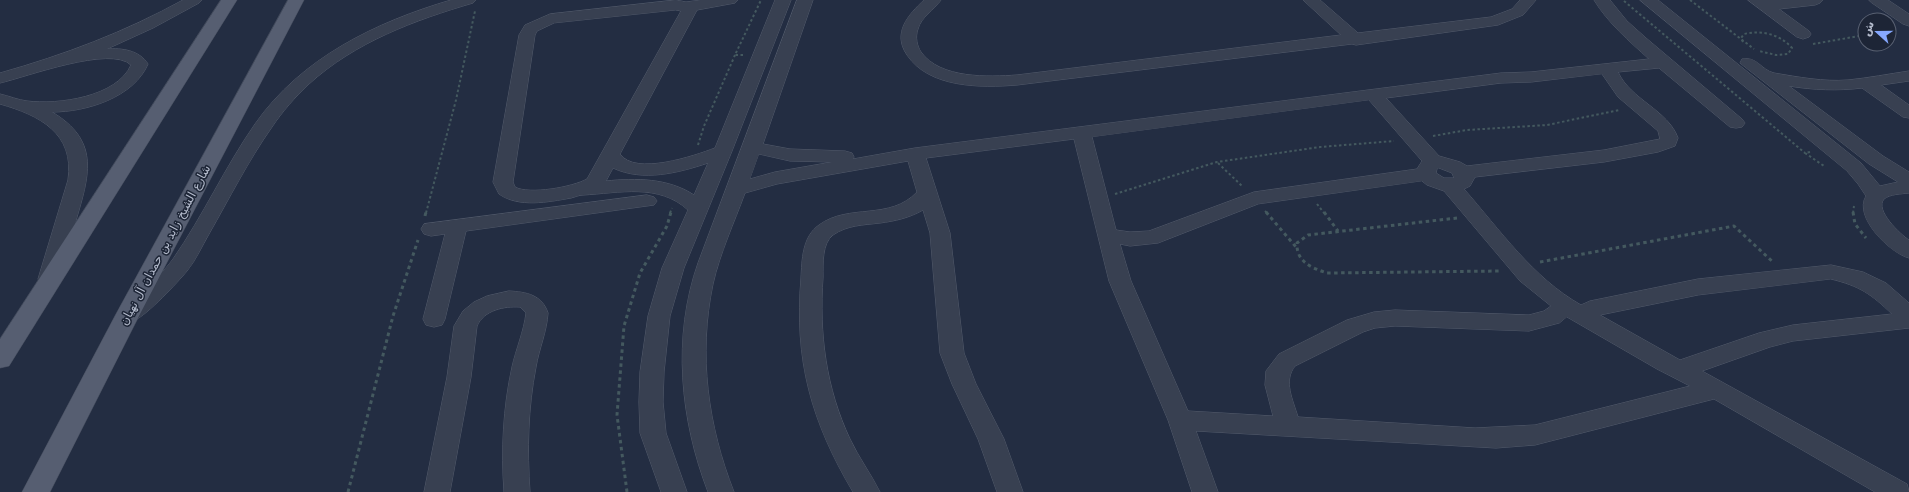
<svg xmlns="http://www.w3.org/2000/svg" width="1909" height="492" font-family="'DejaVu Sans',Cairo,sans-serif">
<rect width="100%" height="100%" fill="#232d42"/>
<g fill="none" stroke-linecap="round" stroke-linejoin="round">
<defs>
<g id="minor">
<path d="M183,0H202L199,3L153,28L107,49C122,48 139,50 148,64C134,97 87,112 52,112C99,140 90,173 77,217C71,237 66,258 60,279L57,284L49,287L41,284L38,279L68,180C75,133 39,115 0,104V94C9,96 18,100 27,101C58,105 117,97 131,65C111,45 26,77 0,83V73C64,55 125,32 183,0Z"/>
<path d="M451,0H476L473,3C415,20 355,42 309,84C295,97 282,112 272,127C248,161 229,199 209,234C202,246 196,260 187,271C178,282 147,315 135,320C129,322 126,321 120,320L117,314C123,304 134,297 143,289C154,281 165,270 173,259C203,216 225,167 255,124C301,58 376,22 451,0Z"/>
<path d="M676,0L686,2L701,0H738L735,3L697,10L620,154C635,176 694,156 715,148L775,0H791L732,151L684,268L670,316L664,372L663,402L666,433L687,492H661L640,433L639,402L640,372L648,316L662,268L688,210C659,183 619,193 583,195C579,195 575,197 571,198C548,202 519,208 499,194L493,182L519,35L525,25L550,14ZM676,10L681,11L587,179C573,187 529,195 515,187L513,182L535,35L537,31L554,23ZM708,163L694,195C668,178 636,178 606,181L613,168C643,182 678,173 708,163Z"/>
<path d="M797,0H813L763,144L790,149L845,151L852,153L854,157L853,159L915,148L1501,73L1531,72L1649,59C1629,41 1608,23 1594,0H1610L1627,21L1646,38L1742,119L1745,123L1742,127L1736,128L1730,127L1659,68L1618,72C1631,100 1668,110 1678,138L1675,146L1658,152L1604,162L1475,177L1470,186L1464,189C1500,230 1533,278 1581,305L1590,301L1698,279L1831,265L1863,272L1886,283L1909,303V328L1793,341L1770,347L1702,371L1907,484L1909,492H1875L1714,399L1535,445L1496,448L1196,431L1218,492H1192L1168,420L1109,281L1074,139L926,158L950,233L964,353L976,384L1004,439L1023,492H997L978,439L952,384L940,353L930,233L923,210C909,218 895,221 880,223C864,225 847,225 833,235C822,243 823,264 823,277C819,334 826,388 850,439C859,458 871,474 880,492H853C811,421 794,360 801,278C802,260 802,237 819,225C849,203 890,221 917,192L908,161L777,184L745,193C734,223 720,253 713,284C698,355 708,426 734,492H708C680,419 672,337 698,263ZM1602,74L1618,97L1658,131L1660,139L1604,150L1467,166L1460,162L1439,156L1386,98L1501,83L1531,82ZM1369,100L1422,161L1417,169L1254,192L1149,231L1130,232L1116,230L1092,137ZM759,154L790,161L832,162L775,172L750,179ZM1439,168L1452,173L1454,178H1444L1436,173L1437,169ZM1422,181L1427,185L1444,191L1520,281L1551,306L1544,311L1529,315L1395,310L1374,312L1347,320L1279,354L1266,371L1265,385L1273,416L1188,411L1131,281L1120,244L1130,246L1158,243L1258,204ZM1831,279C1860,286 1871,294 1892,314L1793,325L1759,333L1680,360L1600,315L1698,295ZM1567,317L1657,369L1690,386L1535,425L1475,428L1298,417C1293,400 1283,381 1295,366L1363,332L1375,328L1395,326L1529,331L1559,323Z"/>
<path d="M924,0H941C934,10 921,17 918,29C915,37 917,46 921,52C940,79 989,77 1017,75L1341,35L1303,0H1320L1358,33L1491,17L1512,9L1520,0H1536L1523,15L1498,25L1356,45L1352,44L1017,85C981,88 929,88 907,55C892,33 908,15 924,0Z"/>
<path d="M1640,0H1658L1861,163L1880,186L1898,182L1869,164L1740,63L1742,59C1757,56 1761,70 1774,73C1798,77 1824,82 1848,80C1868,78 1889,74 1909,71V81L1881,85L1909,105V118L1903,117L1862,88C1838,91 1813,90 1789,86L1883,156L1909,172V193C1901,194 1890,194 1884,199C1874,210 1901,235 1909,240V258C1890,253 1853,217 1866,196L1858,184L1847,171Z"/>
<polygon points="1748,0 1823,0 1820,3 1815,5 1779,9 1809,31 1811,34 1809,37 1803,39 1797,37"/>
<polygon points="1869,0 1888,0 1909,14 1909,26 1903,24 1872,3"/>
<polygon points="647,195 654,197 657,201 654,205 466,231 445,319 442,325 434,327 426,325 423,319 445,234 431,236 424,234 421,229 424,224"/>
<path d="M509,291C527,292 542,295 548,313C547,331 539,349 536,367C528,408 527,450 530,492H504C501,450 503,408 512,367C516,349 524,331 526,313L520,307C504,306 484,310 477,326L471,377L450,492H424L447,377L454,326L463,311L474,302L487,296Z"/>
</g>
<g id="major">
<polygon points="221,0 237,0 9,366 0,368 0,339"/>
<polygon points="288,0 304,0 140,314 50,492 22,492 116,314"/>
</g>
</defs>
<use href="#minor" stroke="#535b6c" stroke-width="1"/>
<use href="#major" stroke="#41495a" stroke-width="1"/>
<g stroke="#44595f" stroke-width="2" stroke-dasharray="2.5 2.5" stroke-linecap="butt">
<polyline points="1690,0 1754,49"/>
<polyline points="1624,1 1805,153"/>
<polyline points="1889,35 1898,32"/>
<path d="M1743,42L1741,38L1744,34C1761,30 1780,34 1792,48L1788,54L1776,55L1759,51"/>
<polyline points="1813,44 1865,35"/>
<polyline points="743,55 735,55 761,0"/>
<polyline points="1433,136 1467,130 1547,125 1619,110"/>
<polyline points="698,145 704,126 735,55"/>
<polyline points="1810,152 1805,153 1824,166"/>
<polyline points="1218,163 1243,187"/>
<polyline points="1115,194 1217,162 1320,147 1394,141"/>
<polyline points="1317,204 1324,213"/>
<polyline points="1265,211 1267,213"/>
<polyline points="426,213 456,100 475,11"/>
<polyline points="670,213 672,208"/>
<polyline points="1853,213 1854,206"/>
</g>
<g stroke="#44595f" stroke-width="3" stroke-dasharray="3.5 3.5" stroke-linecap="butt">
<polyline points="1266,212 1296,247"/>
<polyline points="1324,212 1338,231"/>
<polyline points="1853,212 1855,224 1866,238"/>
<polyline points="425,216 426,212"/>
<path d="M1457,218L1308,235L1297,243C1296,262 1312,268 1327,273L1499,271"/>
<polyline points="1540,262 1734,226 1774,263"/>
<polyline points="348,492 393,316 418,240"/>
<polyline points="627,492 617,415 624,326 640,273 667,226 671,212"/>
</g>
<use href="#minor" fill="#384051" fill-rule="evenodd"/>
<use href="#major" fill="#565e71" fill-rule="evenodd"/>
</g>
<g text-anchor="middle" stroke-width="3" stroke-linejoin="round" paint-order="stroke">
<g font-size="12" fill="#b4bbcc" stroke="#1d2536">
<text transform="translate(165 245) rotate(-62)" y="4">شارع الشيخ زايد بن حمدان آل نهيان</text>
</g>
</g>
<g transform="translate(1877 32) rotate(291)"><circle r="19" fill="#1d2536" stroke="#596172"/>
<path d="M0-3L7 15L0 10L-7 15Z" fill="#86a8ff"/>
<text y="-6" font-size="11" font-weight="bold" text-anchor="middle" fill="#b4bbcc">ش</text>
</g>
</svg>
